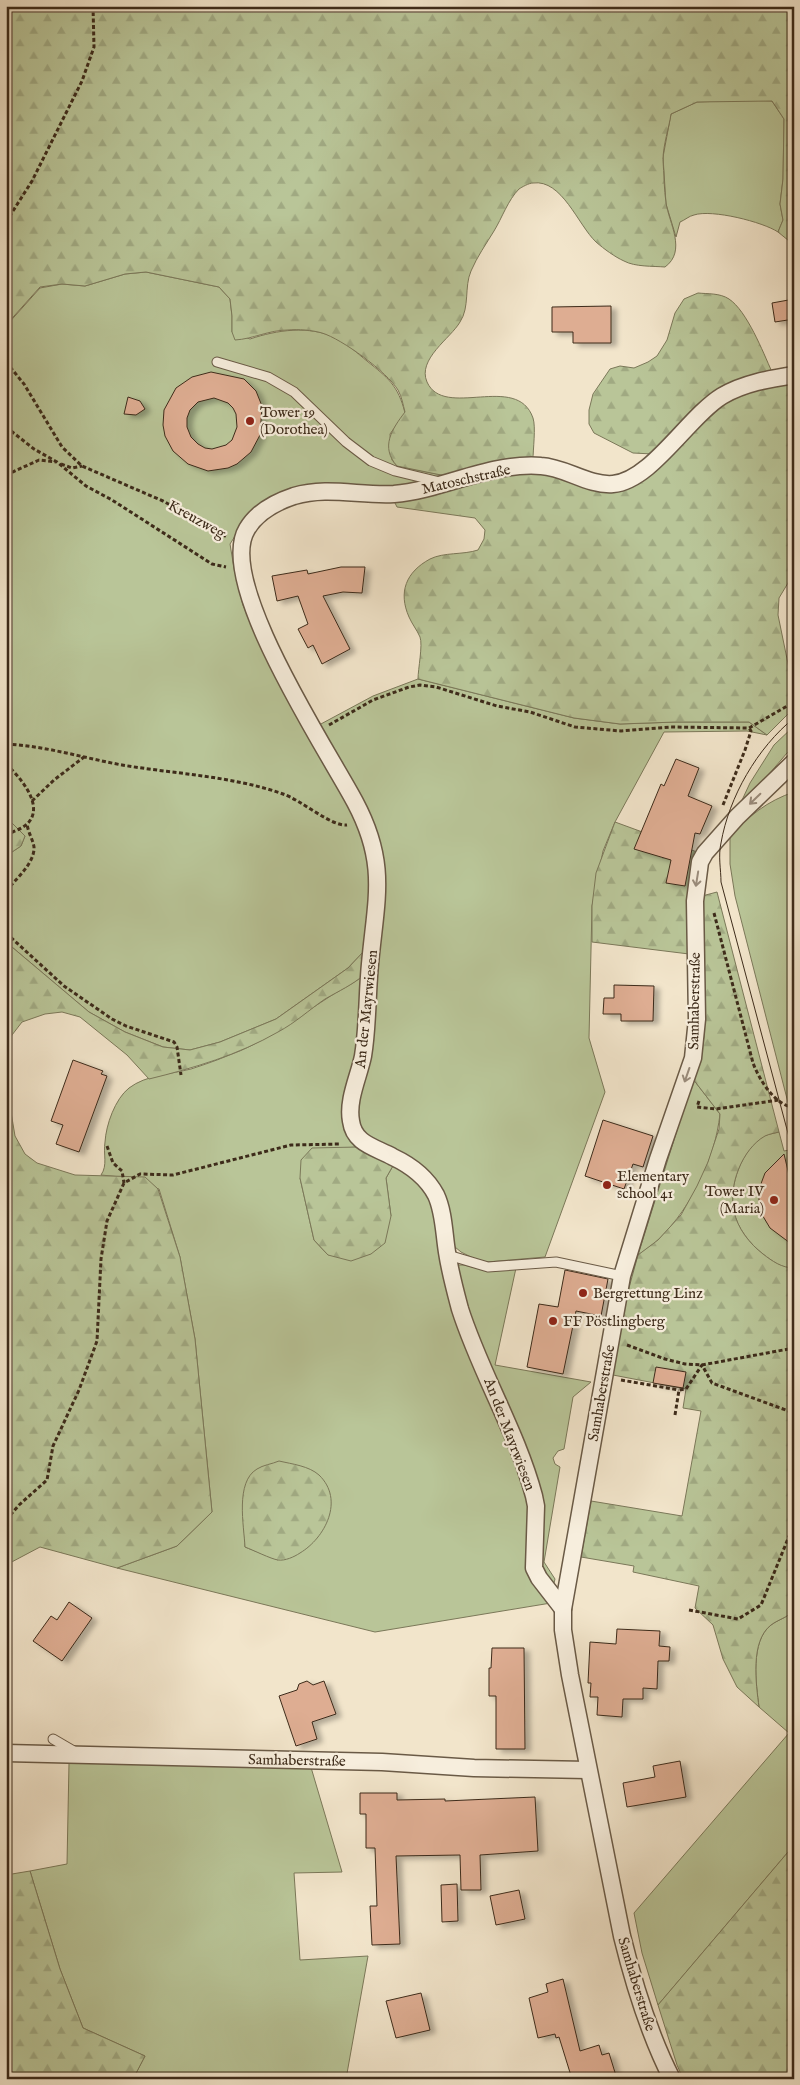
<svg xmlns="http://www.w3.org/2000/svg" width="800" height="2085" font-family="'IM FELL English',serif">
<defs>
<pattern id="forest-firs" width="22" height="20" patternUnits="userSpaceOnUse" patternTransform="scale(1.25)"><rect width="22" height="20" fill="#b9c598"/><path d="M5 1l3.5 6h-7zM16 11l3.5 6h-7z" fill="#a0a982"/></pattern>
<filter id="shadow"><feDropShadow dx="5.5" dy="3" stdDeviation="2.5" flood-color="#0004"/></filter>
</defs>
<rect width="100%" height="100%" fill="#f2e5cb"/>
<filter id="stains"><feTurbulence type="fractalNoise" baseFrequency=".004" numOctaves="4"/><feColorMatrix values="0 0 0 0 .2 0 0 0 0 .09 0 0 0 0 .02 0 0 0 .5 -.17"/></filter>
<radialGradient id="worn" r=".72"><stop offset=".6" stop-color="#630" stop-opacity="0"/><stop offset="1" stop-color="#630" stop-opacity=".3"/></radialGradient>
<g fill="#b9c598" stroke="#7b7859" fill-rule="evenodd">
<path d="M747,100L772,101L784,119L783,179L780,204L783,220L778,232C763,222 712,209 694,215C689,216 685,220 680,222L676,237L666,204L663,157L671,114L697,102Z"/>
<path d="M146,272L219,287L230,299L232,316V332L250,339C277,330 309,325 336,338C347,343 358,354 367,361C388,378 398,385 405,413L390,434L392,460L397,466L451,477L400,488L324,486L244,522L230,544L234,568L243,605L258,641L361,827L372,863L366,949L348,968L276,1019L220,1042L190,1050L163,1047L125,1032L89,1012L6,942V856L21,846L25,836L6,817V326L40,288L62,284L85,286L125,274Z"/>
<polygon points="418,679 574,718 620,724 676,722 749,722 767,735 747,731 664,732 615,822 603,851 592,906 589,1038 605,1092 545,1257 487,1262 475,1259 461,1252 455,1247 450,1238 445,1201 391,1151 364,1133 357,1118 383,886 319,725 373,696"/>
<polygon points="794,726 794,748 787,753 736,813 750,783 774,745"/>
<path d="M794,792V1126L735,896L730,864V836C749,816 767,801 794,792Z"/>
<path d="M364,975L363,1006L345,1122L347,1136L357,1147L345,1148L300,1178L314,1240L328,1255L391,1216L386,1178L394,1164L403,1169L427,1191L526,1483L530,1523L551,1603L375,1632L117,1568L177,1546L212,1512L195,1339L180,1257L159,1189L121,1177L101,1175C108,1165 103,1154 105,1142C106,1125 115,1099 129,1088C146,1075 171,1074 191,1069C203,1065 215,1061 227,1056C264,1043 293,1020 326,999C339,990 352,985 364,975ZM244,1524L278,1560L245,1547Z"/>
<path d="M693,1079L720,1114C715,1159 692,1206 660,1238C653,1245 645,1250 638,1255Z"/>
<path d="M779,1132L784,1151L794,1149V1268C782,1269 772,1261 763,1254C750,1244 737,1228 734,1211C728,1186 742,1149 764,1136C769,1134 775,1133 779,1132Z"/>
<polygon points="457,1265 464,1265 488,1271 516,1268 495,1365 591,1382 573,1397 564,1449 558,1451 553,1458 555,1464 560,1467 544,1562 555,1579 553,1587 542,1571 540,1512 469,1318"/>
<path d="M794,1610V1845L658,2005L642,1953L634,1913L789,1733L759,1707C756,1684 750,1641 771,1625C779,1619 787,1618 794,1610Z"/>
<polygon points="69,1763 310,1764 342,1872 294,1873 300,1960 368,1956 346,2079 133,2079 145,2056 83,2028 60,1969 30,1871 67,1864"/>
</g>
<g fill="url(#forest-firs)" stroke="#7b7859">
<path d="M6,6H794V245L778,232L783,220L780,204L783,179L784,119L772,101L697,102L671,114C669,128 663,145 663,160C664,174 664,189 666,203C669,223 687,251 665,267C653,266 635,267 624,261C615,257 604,249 596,242C578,225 562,179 533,183C529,183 522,187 519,189C508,200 502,218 494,231C486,244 477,257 471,271C464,287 470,307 460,322C451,338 417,359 427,382C444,420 517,372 533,418C536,427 533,449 533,460L451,477L397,466C380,447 392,429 405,412C403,405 402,397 398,390C387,372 342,339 322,333C312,330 298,329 288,330C269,330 253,339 235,340L232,332V316L230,299L219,287L146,272L125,274L85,286L62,284L40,287L6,325Z"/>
<path d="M698,293C708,294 720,293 729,299C747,311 763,352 772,372L739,382L653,454L633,453L594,433L589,424V410L593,394L610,369L620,366L634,368L648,362L657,356L667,340L675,313L684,299Z"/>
<path d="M794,380V573L779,598L778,615L794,693V708L767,735L749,722H676L620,724L574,718L418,679C418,669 423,645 420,637C417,630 412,624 409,617C398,592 406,572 430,559C444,552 463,555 478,550L484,539L485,530L475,518L397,507L394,501L489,477L522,472L547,475L618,491L639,484L658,467L688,432L734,396Z"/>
<polygon points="6,817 25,836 21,846 6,856"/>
<polygon points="615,822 697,852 689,954 592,942 592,906 596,873"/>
<path d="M717,892L779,1132C775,1133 769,1134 765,1136C742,1149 728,1186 734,1211C737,1228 750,1244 763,1254C772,1261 782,1268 794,1268V1610C787,1618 779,1619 771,1625C750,1641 756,1684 759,1707L737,1687L723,1659L713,1625L695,1608L699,1586L633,1572L634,1566L581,1557L591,1501L682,1516L701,1411L683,1408L686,1389L613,1375L621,1317L638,1255L658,1240L681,1215L697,1186L708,1162L719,1129L720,1114L693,1079L704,1037L702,896Z"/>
<path d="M6,942L89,1012L125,1032L163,1047L190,1050L220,1042L276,1019L348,968L366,949L364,975C352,985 339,991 325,999C309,1010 295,1023 278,1032C238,1055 194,1068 149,1079L127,1055L80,1017L62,1012L45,1014L22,1022L12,1035L6,1048Z"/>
<polygon points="6,1055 7,1090 11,1112 15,1136 25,1154 37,1163 75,1175 145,1177 158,1189 180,1257 195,1339 212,1512 177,1546 117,1568 40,1547 6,1565"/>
<polygon points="357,1147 394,1164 386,1178 391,1216 385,1243 371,1254 351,1261 328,1255 314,1240 300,1178 301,1160 312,1148"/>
<path d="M279,1461C292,1464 309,1466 319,1475C345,1500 325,1538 300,1553C294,1557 285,1561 278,1560C271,1559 253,1550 245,1547C244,1526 235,1482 257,1469C263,1465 272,1464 279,1461Z"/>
<polygon points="794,1845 794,2079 683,2079 677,2065 658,2005"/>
<polygon points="30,1871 60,1969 83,2028 145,2056 133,2079 6,2079 6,1875"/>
</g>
<g fill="#dead92" stroke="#3d2b1a" fill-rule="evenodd" filter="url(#shadow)">
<polygon points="794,299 794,319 775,322 772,303"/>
<polygon points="611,306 611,343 573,343 573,332 552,332 552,307"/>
<path d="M211,372L244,379L256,391L262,406L260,435L251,452L237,464L228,468L208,471L188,464L173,451L165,436L163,425L164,410L176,388L192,377ZM214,398L228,403L233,408L236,414L237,427L232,440L226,445L212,449L205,448L198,444L191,437L187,427V418L190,410L198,402Z"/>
<polygon points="128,397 140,401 145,409 136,415 124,414"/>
<polygon points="341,567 365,567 362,593 343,592 323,596 350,649 322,664 313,645 308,648 298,629 308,624 298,596 277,601 272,576 307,570 308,574"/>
<polygon points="676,759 699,768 688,796 712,806 700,834 695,833 685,886 666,883 671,860 634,849 661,784 664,786"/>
<polygon points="614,985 654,986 653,1021 621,1021 621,1014 603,1014 604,998 614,998"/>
<polygon points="73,1060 103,1071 101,1074 107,1076 79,1152 56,1144 63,1125 51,1121"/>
<polygon points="603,1120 653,1136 643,1167 633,1164 624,1189 585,1176"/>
<polygon points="784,1154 792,1188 789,1197 789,1205 794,1210 794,1246 770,1228 761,1213 759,1205 759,1189 765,1173"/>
<polygon points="565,1270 608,1279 601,1316 576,1311 563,1374 527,1367 539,1304 558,1307"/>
<polygon points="656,1367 686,1372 683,1388 653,1383"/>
<polygon points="69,1602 92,1618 62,1661 33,1641 51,1616 57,1620"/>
<polygon points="617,1629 660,1631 659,1646 670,1647 669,1661 658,1661 657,1689 643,1688 643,1699 623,1699 622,1717 597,1715 598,1697 590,1697 591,1683 588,1683 590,1642 616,1644"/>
<polygon points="492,1648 524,1648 525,1749 496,1749 496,1696 489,1696 489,1668 491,1668"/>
<polygon points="307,1681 313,1685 324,1681 336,1714 312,1722 317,1739 296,1746 279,1696 297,1690 299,1684"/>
<polygon points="680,1761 686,1797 627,1807 623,1783 655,1777 653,1766"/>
<polygon points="360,1793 397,1793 397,1800 445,1799 445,1801 535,1797 538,1851 480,1855 481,1890 461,1890 460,1855 396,1856 400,1944 372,1945 370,1906 377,1906 375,1848 366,1848 366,1814 360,1814"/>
<polygon points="457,1884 458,1921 442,1922 441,1885"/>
<polygon points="519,1890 525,1919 496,1925 490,1896"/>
<polygon points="563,1979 580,2051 599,2045 602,2055 609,2053 617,2079 572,2079 559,2037 556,2038 555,2034 538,2038 529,1998 548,1992 546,1984"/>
<polygon points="421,1993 430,2030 396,2038 386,2001"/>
</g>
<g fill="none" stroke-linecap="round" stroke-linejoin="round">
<defs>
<g id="lane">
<polyline points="217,362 268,377 294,392 346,442 371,461 395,471 440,482"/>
<polyline points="448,1255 488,1267 556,1262 622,1276"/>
<polyline points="53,1739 77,1753"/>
</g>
<g id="street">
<path d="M563,1609L539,1578L534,1568L536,1506L534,1496C517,1432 480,1372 460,1309C455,1290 450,1272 447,1252C444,1234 444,1212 436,1195C427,1178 410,1165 393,1157C375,1147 354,1144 351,1121C347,1100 359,1076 363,1056C368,1026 367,994 370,964C376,898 388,864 355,802C328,751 215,581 247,529C257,512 276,502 294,496C327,486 360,496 394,494C443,490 490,462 541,466C565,467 588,486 613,484C651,481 688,417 722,396C744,383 769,379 794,375"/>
<polyline points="6,1753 382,1762 474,1768 588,1770"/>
<path d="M672,2079C649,2034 634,1985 622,1936L570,1675L563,1630V1609L622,1276L658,1159L693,1058L697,1019L695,901L700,862L705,853L737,817L794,762"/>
</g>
</defs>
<use href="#lane" stroke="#6a5a46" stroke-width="11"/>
<use href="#street" stroke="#6a5a46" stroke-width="19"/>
<g stroke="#3d2b1a" stroke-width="3" stroke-dasharray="4 2.5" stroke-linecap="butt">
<polyline points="6,222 32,181 82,81 94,47 93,6"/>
<polyline points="6,362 24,384 62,447 82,466 163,501 227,537"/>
<polyline points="6,427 34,449 57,462 86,486 112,500 212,564 226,567"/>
<polyline points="61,464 72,468 82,466"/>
<polyline points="6,475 39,460 56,462"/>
<polyline points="329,725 373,700 409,687 420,685 436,687 497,706 530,712 575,727 621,731 671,727 749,728 794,702"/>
<path d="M6,744C46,746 84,758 122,765C176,774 232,776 283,794C301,800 332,827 347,825"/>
<path d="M6,764C19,776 46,806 27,824C22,829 12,832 6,835"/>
<polyline points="32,801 54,780 84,757"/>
<polyline points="723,805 745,750 751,731 749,728"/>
<path d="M6,891C15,880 35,863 34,847C33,840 28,832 27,824"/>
<path d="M714,913L753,1063C759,1079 774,1104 792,1107"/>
<polyline points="6,933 64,986 112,1019 126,1026 174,1042 177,1047 181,1075"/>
<polyline points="699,1101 697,1107 716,1109 779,1100"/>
<polyline points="107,1146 113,1163 122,1171 124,1183"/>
<polyline points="627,1345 665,1359 685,1364 702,1365 794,1348"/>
<polyline points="621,1380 679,1390"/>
<polyline points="675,1415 679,1390 686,1389 702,1365 712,1383 794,1413"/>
<polyline points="6,1520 19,1505 47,1480 53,1446 79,1390 97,1341 101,1259 107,1221 124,1183 140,1174 173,1175 291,1145 341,1144"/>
<polyline points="689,1610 738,1619 761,1605 794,1524"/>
</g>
<use href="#lane" stroke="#f7eedd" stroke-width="9"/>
<use href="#street" stroke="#f7eedd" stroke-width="16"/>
<path stroke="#3d2b1a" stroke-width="1" d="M793,1152L721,882C721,870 718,856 721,843C729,797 757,748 794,718"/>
</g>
<defs><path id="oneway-shaft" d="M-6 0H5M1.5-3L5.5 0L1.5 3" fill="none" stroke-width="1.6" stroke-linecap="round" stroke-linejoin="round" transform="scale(1.25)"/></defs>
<g stroke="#9a8c7c">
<use href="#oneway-shaft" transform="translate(755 799) rotate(136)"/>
<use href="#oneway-shaft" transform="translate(697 879) rotate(99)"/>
<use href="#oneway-shaft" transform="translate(687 1075) rotate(109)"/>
</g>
<g fill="#8f2418" stroke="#f7eedd" stroke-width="2">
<circle cx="250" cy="421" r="5"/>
<circle cx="607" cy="1185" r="5"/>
<circle cx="774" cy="1200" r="5"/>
<circle cx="583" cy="1293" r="5"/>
<circle cx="553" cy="1321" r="5"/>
</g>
<g text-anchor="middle" stroke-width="4.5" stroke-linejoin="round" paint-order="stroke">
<g font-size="15" fill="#3d2b1a" stroke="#f7eedd" text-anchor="start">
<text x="260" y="417">Tower 19<tspan x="260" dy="17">(Dorothea)</tspan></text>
<text x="617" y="1181">Elementary<tspan x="617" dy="17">school 41</tspan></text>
<text x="764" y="1196" text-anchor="end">Tower IV<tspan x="764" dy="17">(Maria)</tspan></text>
<text x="593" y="1298">Bergrettung Linz</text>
<text x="563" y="1326">FF Pöstlingberg</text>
</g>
<g font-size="15" fill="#3d2b1a" stroke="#f7eedd">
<text transform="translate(466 479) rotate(-13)" y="5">Matoschstraße</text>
<text transform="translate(197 519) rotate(29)" y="5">Kreuzweg</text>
<text transform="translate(694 1001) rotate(-89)" y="5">Samhaberstraße</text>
<text transform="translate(366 1009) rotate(-84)" y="5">An der Mayrwiesen</text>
<text transform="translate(601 1393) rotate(-80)" y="5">Samhaberstraße</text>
<text transform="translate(510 1434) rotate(69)" y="5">An der Mayrwiesen</text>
<text transform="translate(297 1760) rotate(1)" y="5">Samhaberstraße</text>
<text transform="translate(637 1984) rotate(73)" y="5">Samhaberstraße</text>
</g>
</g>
<rect width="800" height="2085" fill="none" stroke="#f2e5cb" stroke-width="25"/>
<rect x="8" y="8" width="785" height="2070" fill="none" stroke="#3d2b1a" stroke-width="2.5"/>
<rect x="12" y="12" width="775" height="2060" fill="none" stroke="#3d2b1a"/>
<rect width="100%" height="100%" filter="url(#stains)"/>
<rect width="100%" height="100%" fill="url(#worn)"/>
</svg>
